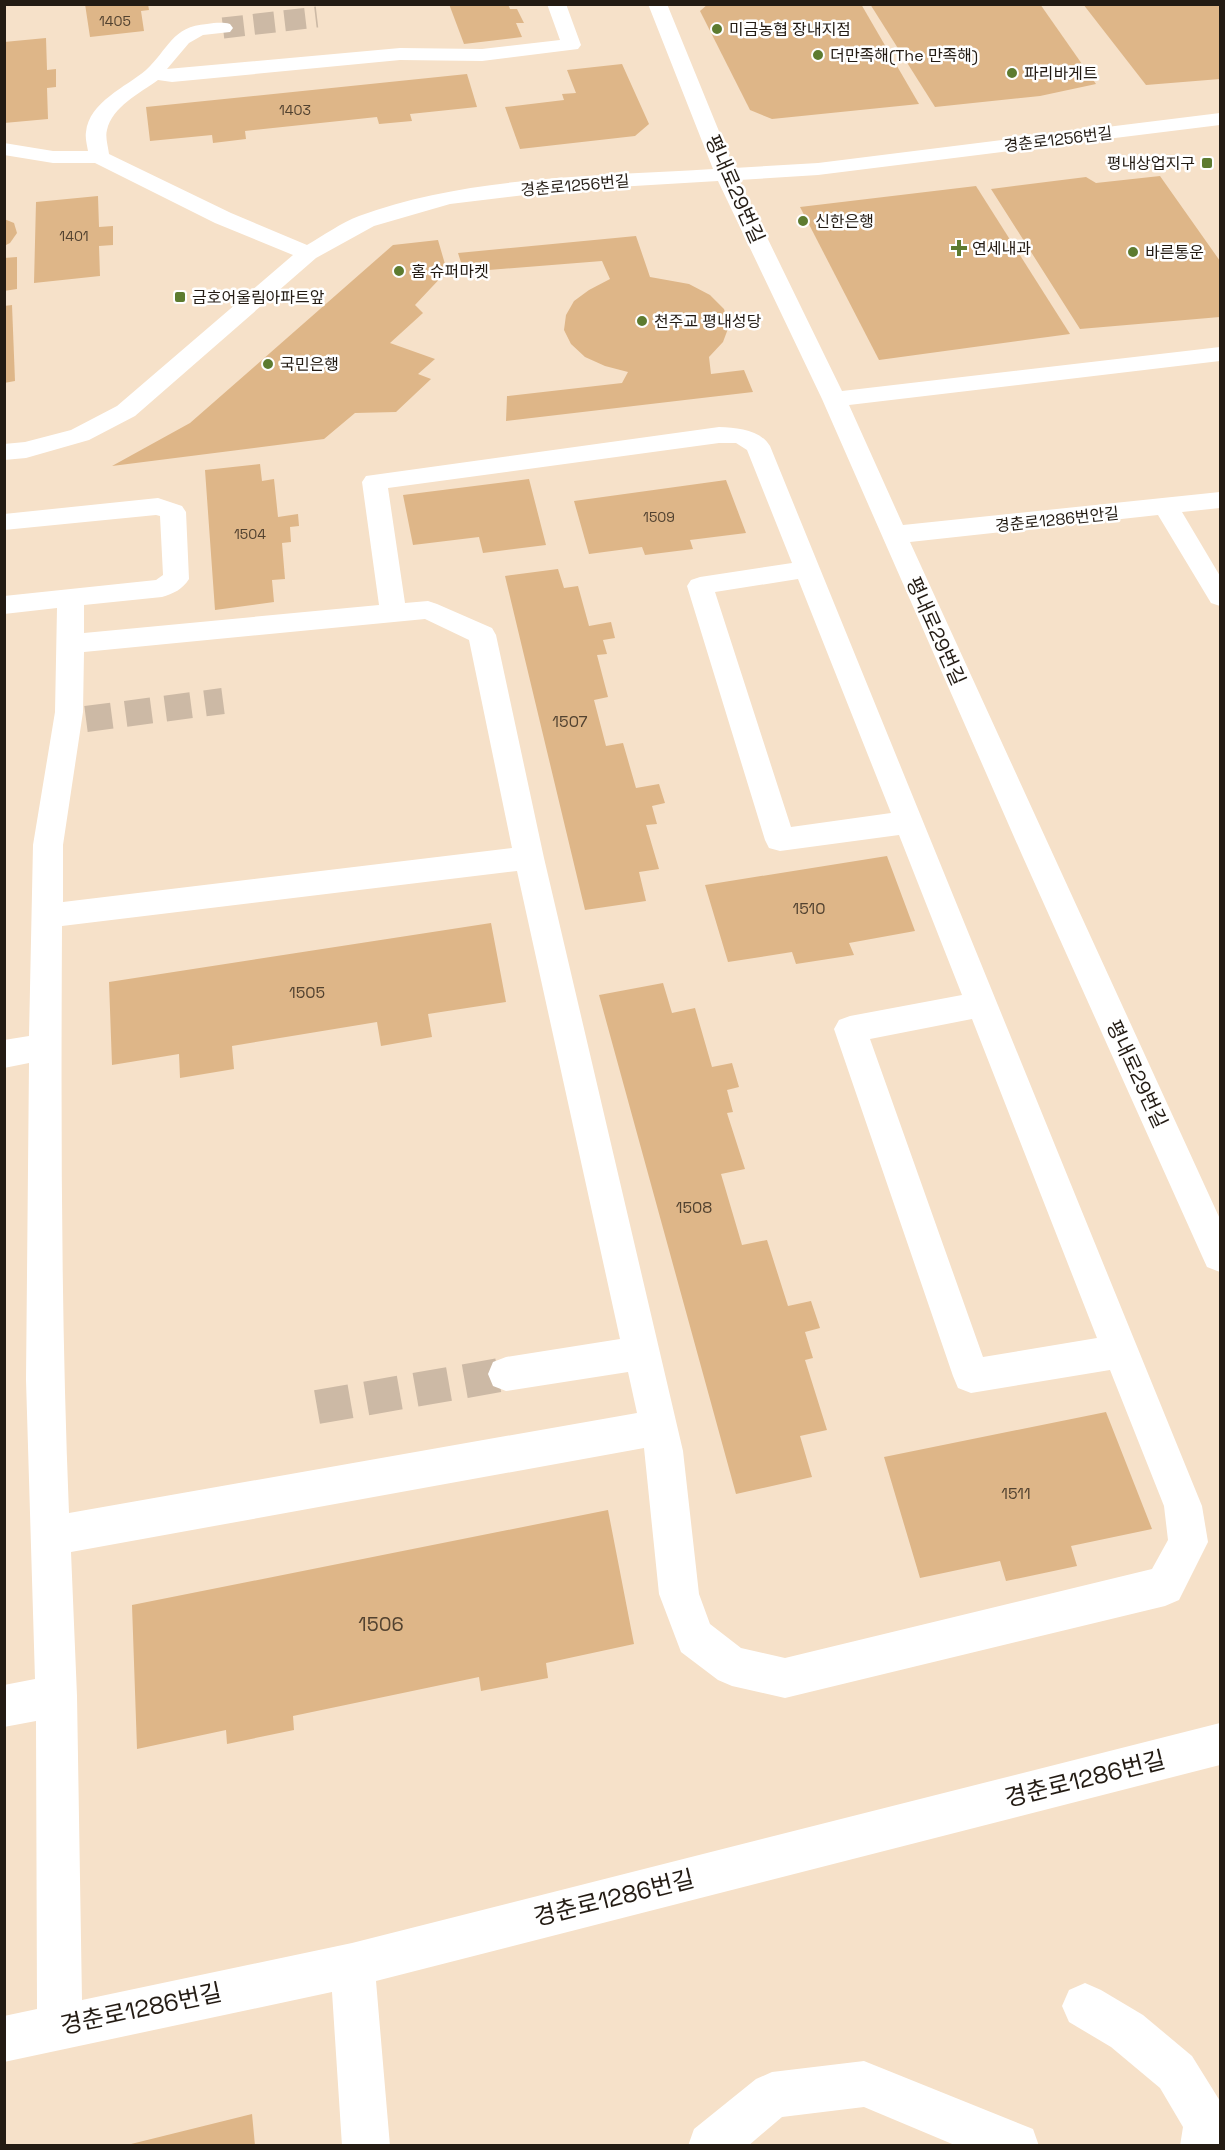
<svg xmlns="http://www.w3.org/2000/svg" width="1225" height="2150" font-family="'Space Grotesk','Noto Sans KR',sans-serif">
<rect width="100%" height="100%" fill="#f6e1c9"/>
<g fill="#deb688">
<polygon points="85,4 148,4 149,10 141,11 144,31 90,37"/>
<polygon points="449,4 508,4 510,9 517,9 524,23 516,23 522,37 464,44"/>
<polygon points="708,4 861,4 919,104 772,119 750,110 700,11"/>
<polygon points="870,4 1040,4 1096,84 1040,96 935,107"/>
<polygon points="1083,4 1220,4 1220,79 1146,85"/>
<polygon points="46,38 47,70 56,69 56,87 47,88 48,119 4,123 4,42"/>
<polygon points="622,64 649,124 635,136 520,149 505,107 564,100 562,94 576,93 567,70"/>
<polygon points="467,74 477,107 410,114 412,121 379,124 377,117 245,131 246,139 213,143 212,135 150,141 146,107"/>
<polygon points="1160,176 1220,261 1220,317 1080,329 991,189 1086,177 1096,183"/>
<polygon points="976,186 1070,334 879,360 800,207"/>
<polygon points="98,196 99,227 113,226 113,245 99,246 100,276 34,283 36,202"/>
<polygon points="4,219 14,223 17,233 10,243 4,246"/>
<polygon points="636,236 650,277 689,284 710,295 724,309 729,326 723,342 709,357 711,374 744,370 753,392 506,421 507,396 622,383 628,372 605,366 585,357 571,344 564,330 566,315 574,301 589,290 610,279 602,261 464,272 458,253"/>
<polygon points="438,240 447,271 415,305 423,313 390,343 435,359 418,374 431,379 396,412 355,413 324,439 112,466 190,423 393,245"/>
<polygon points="17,257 17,289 4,291 4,258"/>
<polygon points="12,305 15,381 4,383 4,306"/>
<polygon points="260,464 262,481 274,479 278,517 298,514 299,526 290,527 291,542 282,543 285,579 272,580 274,602 215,610 205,470"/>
<polygon points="529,479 546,545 483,553 479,537 413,545 403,495"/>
<polygon points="726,480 746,533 690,540 693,549 645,555 642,547 589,554 574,501"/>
<polygon points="558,569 564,588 578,586 589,626 611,622 615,638 603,640 607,654 597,655 608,697 594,700 606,746 623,743 636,788 659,784 665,803 652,806 657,824 646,825 659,869 639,872 646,901 585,910 505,576"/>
<polygon points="887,856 915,931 849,943 854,955 796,964 792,952 728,962 705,885"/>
<polygon points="491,923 506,1002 428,1014 432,1037 381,1046 377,1022 232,1046 234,1069 180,1078 179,1054 112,1065 109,982"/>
<polygon points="663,983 672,1013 695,1008 712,1067 732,1063 739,1087 727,1090 733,1112 727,1113 745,1169 721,1174 742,1245 767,1240 788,1306 811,1301 820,1328 805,1332 813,1358 805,1360 827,1430 800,1436 812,1477 736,1494 599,995"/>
<polygon points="1106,1412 1152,1529 1071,1546 1077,1566 1006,1581 1000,1561 920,1578 884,1457"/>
<polygon points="608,1510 634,1644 546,1663 548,1678 481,1691 479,1677 293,1716 294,1730 227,1744 226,1730 137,1749 132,1605"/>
<polygon points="252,2114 255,2146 127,2146 127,2145"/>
</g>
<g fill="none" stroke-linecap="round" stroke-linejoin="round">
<polyline stroke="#ccb9a5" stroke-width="21" stroke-dasharray="21 10" stroke-linecap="butt" points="223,28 317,17"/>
<polyline stroke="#ccb9a5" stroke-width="26" stroke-dasharray="26 14" stroke-linecap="butt" points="86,719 223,701"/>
<polyline stroke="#ccb9a5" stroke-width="34" stroke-dasharray="34 16" stroke-linecap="butt" points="317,1407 506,1374"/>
<g fill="#fff" fill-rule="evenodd">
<path d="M547,4H566L581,45L578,49L482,61L400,60L172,82L158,80C140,93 112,107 107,130C105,137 108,146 109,154L231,213L307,245C324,235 341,223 359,216C465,176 601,176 713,169L648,4H667L734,168L818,163L1220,113V125L818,175L739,180L842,391L1220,347V361L849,405L903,525L1220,492V508L1182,512L1220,576V606L1211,603L1158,515L910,542L1220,1219V1272L1207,1267L1202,1256L1022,855L822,399L718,181L567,190L450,204L374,226L316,258L135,416L89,440L26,458L4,460V444L25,442L71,430L117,406L293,255L215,223L95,163H53L4,155V143L53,151H88C87,145 85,138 86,132C89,102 126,87 146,70C168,50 172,26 207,24C215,23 222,22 230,24L233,28L230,32L203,35L189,43L167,69L400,48L482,49L560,40Z"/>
<path d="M719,427C738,428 759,429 770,446L1202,1506L1208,1542L1179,1600L1165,1606L785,1698L732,1686L718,1680L681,1652L659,1594L644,1448L71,1552L77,1696L82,2000L352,1943L1220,1723V1765L376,1981L390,2146H342L332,1992L4,2062V2016L37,2009L36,1721L4,1727V1685L35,1679L26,1380L29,1063L4,1068V1040L29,1036L33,845L55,712L57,608L4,614V596L156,580L163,575L160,516L156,515L4,530V514L158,498L182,506L186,512L189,579C183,589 173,594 162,597L84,605V633L379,605L362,482L366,476ZM719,443H736L747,450L792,563L700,577L691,580L687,586L765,840L769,848L780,851L899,835L962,995L850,1016L839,1020L834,1029L953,1376L958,1388L971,1393L1110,1370L1164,1506L1168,1540L1152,1569L785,1658L741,1648L710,1624L699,1594L683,1451L544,858L496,635L492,628L437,604L428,601L405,603L388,488ZM798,579L891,813L791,827L715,592ZM425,619L469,640L512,848L63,902V845L83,712L84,652ZM517,871L620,1339L506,1357L493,1362L488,1374L493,1386L506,1391L628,1372L637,1413L69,1513C61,1318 61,1122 62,926ZM972,1019L1097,1338L983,1357L870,1039Z"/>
<polygon points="1085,1983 1101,1990 1143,2015 1192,2056 1220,2101 1220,2146 1180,2146 1183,2127 1160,2088 1111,2047 1069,2022 1062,2006 1069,1990"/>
<polygon points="864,2061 1033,2129 1039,2146 957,2146 864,2107 782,2117 748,2146 688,2146 694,2129 756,2079 772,2072"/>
</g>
</g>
<g fill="#5d7b30" stroke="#fff" stroke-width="2">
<circle cx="717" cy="29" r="6"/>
<circle cx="818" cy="55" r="6"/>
<circle cx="1012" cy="73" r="6"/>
<rect x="1201" y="157" width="12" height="12" rx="3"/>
<circle cx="803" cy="221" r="6"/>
<path d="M956 239h6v6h6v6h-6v6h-6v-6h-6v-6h6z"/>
<circle cx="1133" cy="252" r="6"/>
<circle cx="399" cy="271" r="6"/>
<rect x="174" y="291" width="12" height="12" rx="3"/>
<circle cx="642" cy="321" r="6"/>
<circle cx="268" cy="364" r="6"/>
</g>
<g text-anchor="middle" stroke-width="5" stroke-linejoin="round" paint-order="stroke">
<g font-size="14" fill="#524230">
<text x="115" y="26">1405</text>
<text x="295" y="115">1403</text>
<text x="74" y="241">1401</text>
<text x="659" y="522">1509</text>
<text x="250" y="539">1504</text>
</g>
<g font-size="16" fill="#231b13" stroke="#fff" text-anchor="start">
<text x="729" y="35">미금농협 장내지점</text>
<text x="830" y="61">더만족해(The 만족해)</text>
<text x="1024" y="79">파리바게트</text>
<text x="1195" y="169" text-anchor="end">평내상업지구</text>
<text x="815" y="227">신한은행</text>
<text x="972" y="254">연세내과</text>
<text x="1145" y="258">바른통운</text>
<text x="411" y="277">홈 슈퍼마켓</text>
<text x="192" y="303">금호어울림아파트앞</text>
<text x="654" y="327">천주교 평내성당</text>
<text x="280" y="370">국민은행</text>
</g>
<g font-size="16" fill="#231b13" stroke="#fff">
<text transform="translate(1058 139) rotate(-7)" y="6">경춘로1256번길</text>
<text transform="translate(575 185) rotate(-5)" y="6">경춘로1256번길</text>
<text transform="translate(1057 519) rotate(-6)" y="6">경춘로1286번안길</text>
</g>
<g font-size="16" fill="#524230">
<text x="570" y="727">1507</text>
<text x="809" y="914">1510</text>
<text x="307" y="998">1505</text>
<text x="694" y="1213">1508</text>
<text x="1016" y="1499">1511</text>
</g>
<g font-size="20" fill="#231b13" stroke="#fff">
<text transform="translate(735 189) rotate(66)" y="7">평내로29번길</text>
<text transform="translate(936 631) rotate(66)" y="7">평내로29번길</text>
<text transform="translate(1137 1074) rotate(65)" y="7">평내로29번길</text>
</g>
<g font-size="20" fill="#524230">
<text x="381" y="1631">1506</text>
</g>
<g font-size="24" fill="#231b13" stroke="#fff">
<text transform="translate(1085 1779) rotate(-14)" y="8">경춘로1286번길</text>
<text transform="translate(614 1898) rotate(-14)" y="8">경춘로1286번길</text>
<text transform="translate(141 2009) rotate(-12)" y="8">경춘로1286번길</text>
</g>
</g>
<rect width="1225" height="2150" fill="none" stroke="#231b13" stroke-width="12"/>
</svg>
